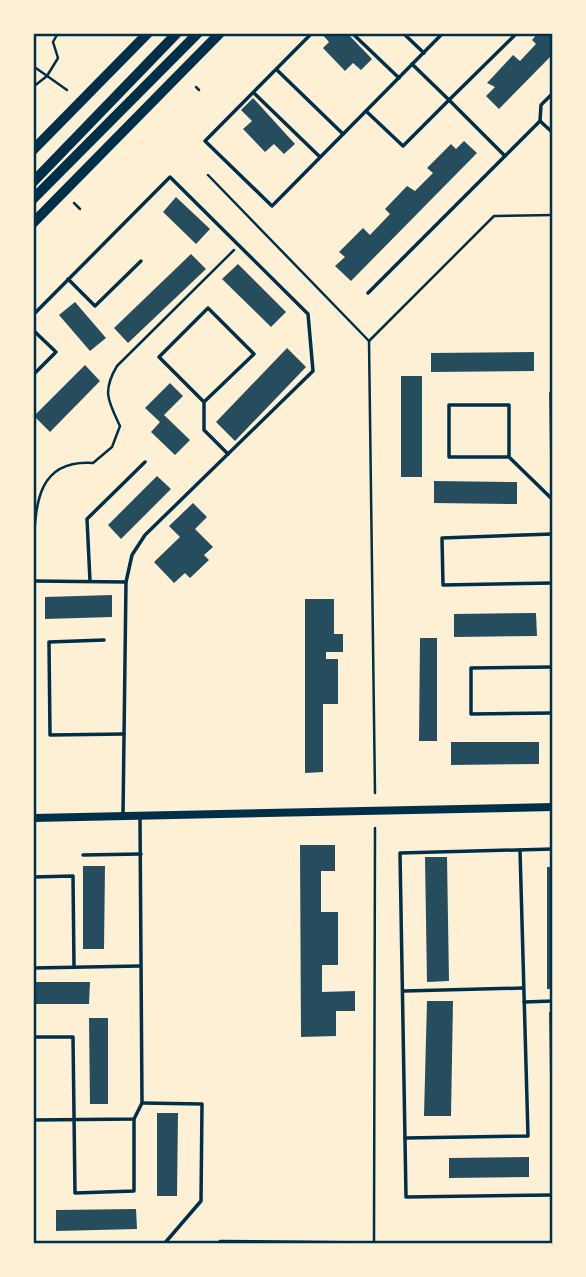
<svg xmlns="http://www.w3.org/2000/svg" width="586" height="1277" font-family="Roboto,sans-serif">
<rect width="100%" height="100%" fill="#fdf0d5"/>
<g fill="#264d5e">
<polygon points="321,33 347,33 372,59 361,70 353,63 345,71 323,48 329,42"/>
<polygon points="538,33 553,33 553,54 499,109 486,96 495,87 487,83 513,55 520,61 536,44 532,40"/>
<polygon points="253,98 295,144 284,154 274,144 265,152 243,129 252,121 241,110"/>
<polygon points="464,141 477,153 351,281 335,266 345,257 339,252 363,228 370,235 390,214 385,209 407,186 415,191 433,173 427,168 451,144 456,149"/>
<polygon points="176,197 210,229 196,244 163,212"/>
<polygon points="191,254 206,269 128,343 114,328"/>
<polygon points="238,264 286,312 271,327 222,279"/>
<polygon points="75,302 106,338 90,351 59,315"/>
<polygon points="287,348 306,367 235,441 216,422"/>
<polygon points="534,352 534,371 431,372 431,353"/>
<polygon points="85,365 100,381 50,432 34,416"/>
<rect x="401" y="376" width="21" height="101"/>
<polygon points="170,383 183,396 164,415 190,440 175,455 151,432 160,422 145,408"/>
<polygon points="549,392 553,392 553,455 550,455"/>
<polygon points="157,476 171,489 121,539 108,525"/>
<polygon points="434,481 517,482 517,504 434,503"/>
<polygon points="193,503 207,517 195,529 213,547 204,555 209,560 190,578 185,573 174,583 154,562 180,537 169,526"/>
<polygon points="112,595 112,617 45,619 45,597"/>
<polygon points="305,599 334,599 334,634 343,634 343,652 326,652 326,659 338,659 338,704 323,704 323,772 305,773"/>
<polygon points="536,613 537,636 454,637 454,614"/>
<polygon points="420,638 437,638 437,741 419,741"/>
<polygon points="451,742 539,742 539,764 451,765"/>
<polygon points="300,845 335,845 335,871 321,871 321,912 338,912 338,965 322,965 322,992 355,991 355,1011 336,1011 336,1036 301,1037"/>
<polygon points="425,857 447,857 449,981 427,982"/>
<polygon points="83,866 105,866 104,949 83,949"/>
<rect x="547" y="867" width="6" height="122"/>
<polygon points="33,982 90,982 89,1004 33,1004"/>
<polygon points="427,1001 453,1001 451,1116 424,1116"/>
<polygon points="549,1012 553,1012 553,1076 550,1076"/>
<polygon points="89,1018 108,1018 108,1104 90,1104"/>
<polygon points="157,1113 178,1113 177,1196 157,1196"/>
<polygon points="529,1157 529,1177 449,1178 449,1158"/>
<polygon points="136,1209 137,1229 56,1231 56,1210"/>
</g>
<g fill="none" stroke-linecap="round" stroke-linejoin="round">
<g stroke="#003049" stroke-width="2.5">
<polyline points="33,66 67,90"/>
<polyline points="33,87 47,76 58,58 53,42 58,33"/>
<polyline points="196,87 199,90"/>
<polyline points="208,175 369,341 375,793"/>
<polyline points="74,203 80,209"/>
<polyline points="369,341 494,216 553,215"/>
<path d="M33,557C36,513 32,459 93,463L112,447L120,426C108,401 102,391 117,366L234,250"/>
<polyline points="374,1241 375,828"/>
<polyline points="218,1244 220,1241 508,1244"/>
</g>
<g stroke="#003049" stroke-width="3.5">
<polyline points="312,33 205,141 272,206 443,33"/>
<polyline points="352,33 399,78"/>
<polyline points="403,33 424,53"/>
<polyline points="517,33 449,100 505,156 540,121 553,133"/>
<polyline points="277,70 343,134"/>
<polyline points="254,93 320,157"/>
<polyline points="366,111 403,146 449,100 412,64"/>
<polyline points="540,121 541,105 553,93"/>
<polyline points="68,279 95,306 141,261"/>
<polyline points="368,293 505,156"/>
<polyline points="33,315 170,177 308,314 313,371 145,535 132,555 126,582 123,816"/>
<polyline points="33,330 56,352 33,375"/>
<polyline points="204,402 159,357 208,308 254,354 204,402 204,430 228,454"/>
<polyline points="509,457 509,405 449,405 449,457 509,457 553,500"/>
<polyline points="553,534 442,538 443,585 553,583"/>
<polyline points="33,581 126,582"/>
<polyline points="90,581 87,519 145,462"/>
<polyline points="104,640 49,642 50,735 124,734"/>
<polyline points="553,667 471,668 471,714 553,713"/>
<polyline points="553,849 400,853 406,1197 553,1195"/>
<polyline points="83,855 141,854"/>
<polyline points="33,877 73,876 74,967"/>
<polyline points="33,968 140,966"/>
<polyline points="404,991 523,988"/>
<polyline points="524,1002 553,1001"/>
<polyline points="33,1037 73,1037 75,1193 134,1191 134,1119"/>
<polyline points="142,1103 202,1104 201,1201 164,1244"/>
<polyline points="33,1120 134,1119 142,1103 140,818"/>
<polyline points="405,1138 528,1136 520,850"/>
</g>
<polyline stroke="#003049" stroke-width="8" points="33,818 553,807"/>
<g stroke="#003049" stroke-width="10">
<polyline points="33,150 148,33"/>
<polyline points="33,182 177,33"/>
<polyline points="33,199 198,33"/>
<polyline points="33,223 220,33"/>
</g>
</g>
<rect width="586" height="1277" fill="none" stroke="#fdf0d5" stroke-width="70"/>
<rect x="35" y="35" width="516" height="1207" fill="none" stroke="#003049" stroke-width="2.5"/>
</svg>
